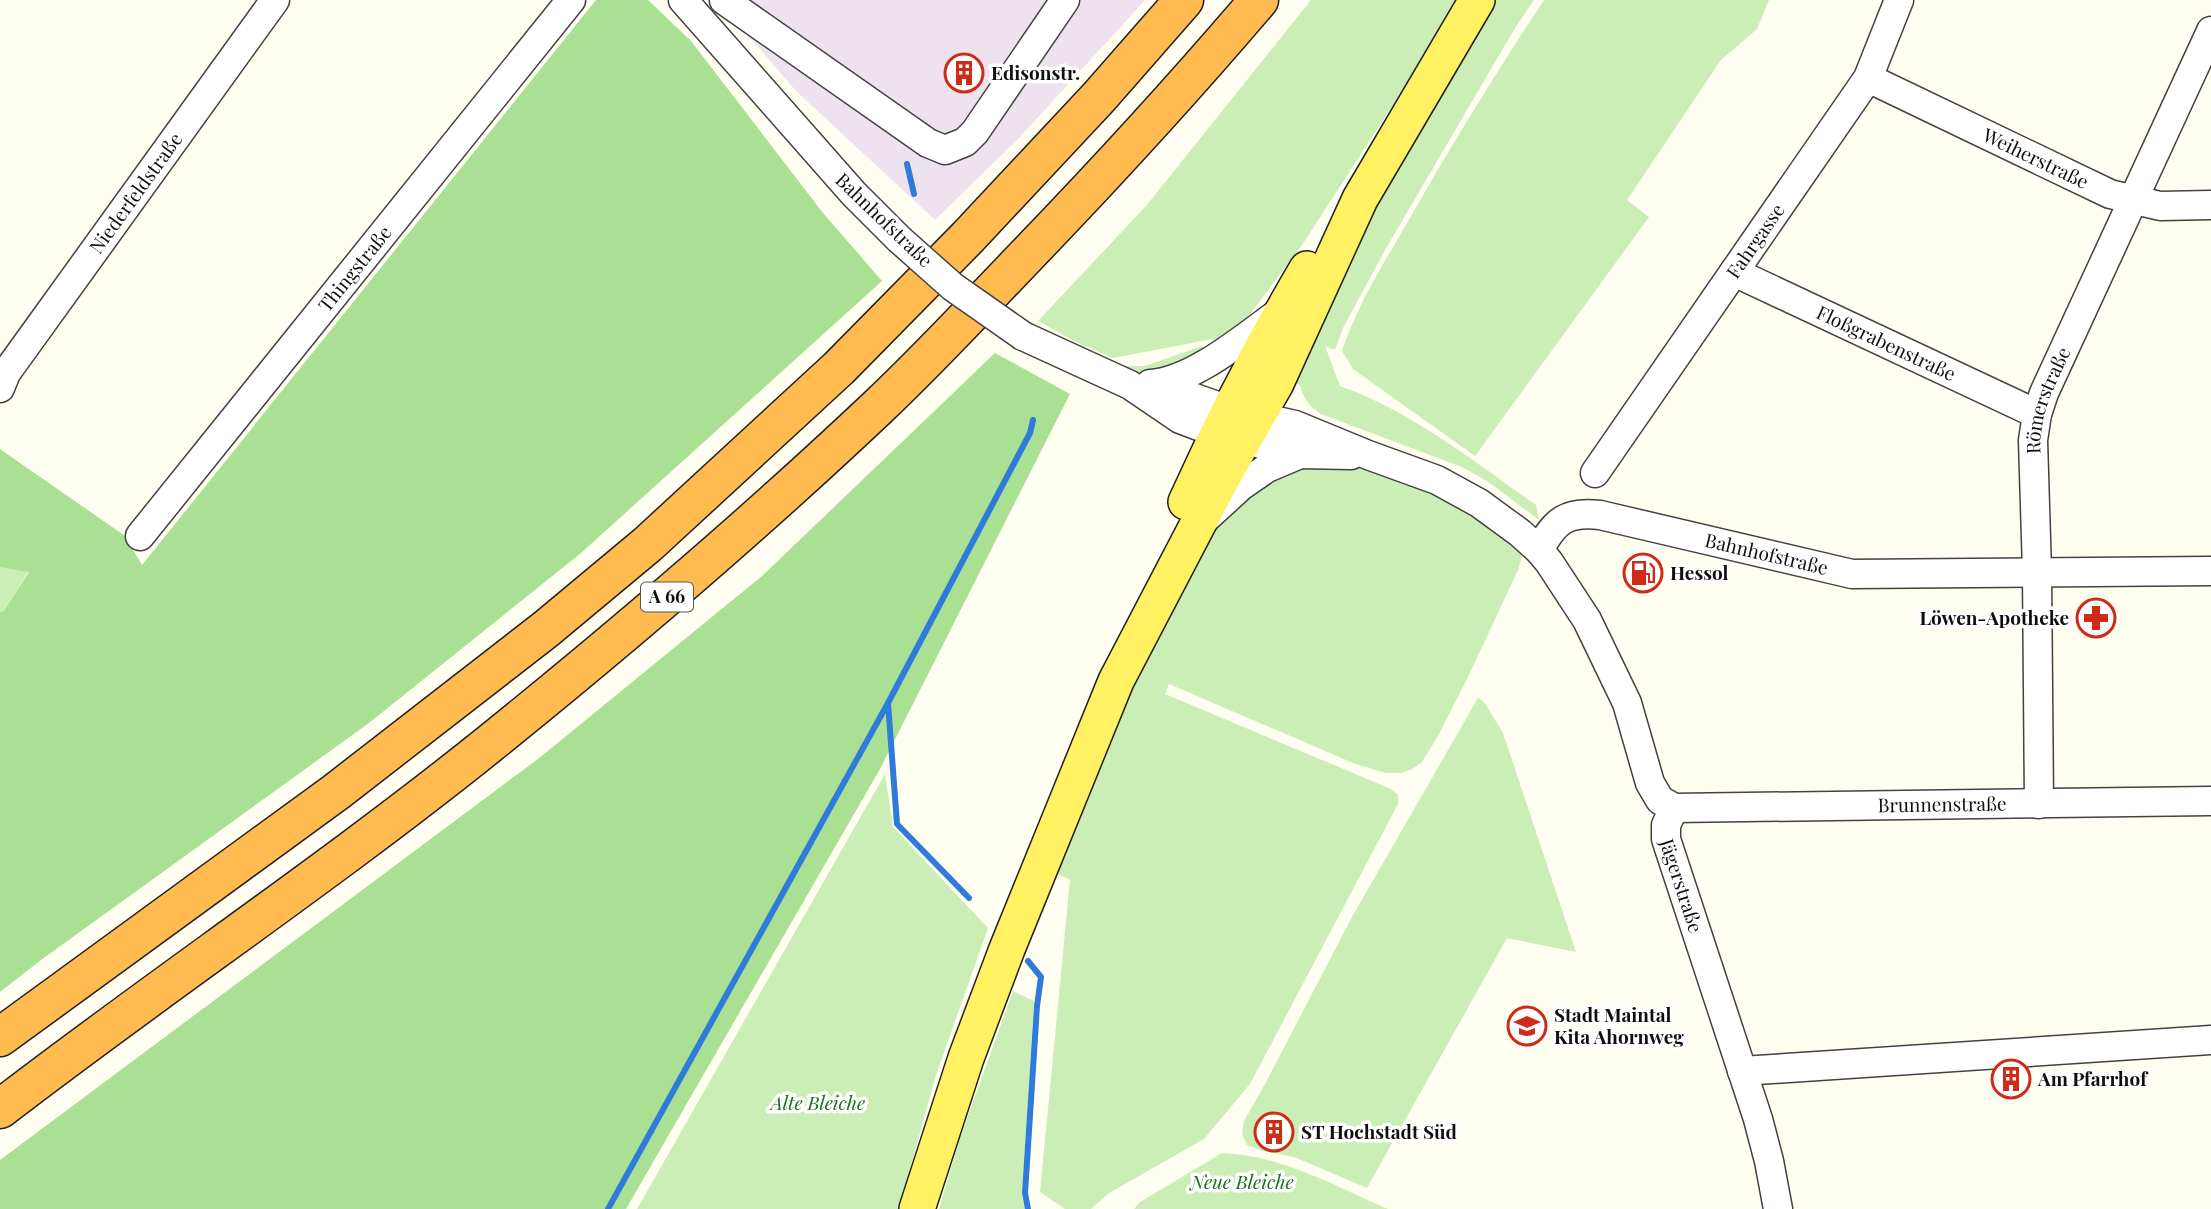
<svg xmlns="http://www.w3.org/2000/svg" width="2211" height="1209" font-family="'Playfair Display',serif">
<rect width="100%" height="100%" fill="#fffef1"/>
<polygon fill="#eee2ee" points="718,0 1145,0 1020,137 935,220 796,91"/>
<g fill="#caeeb6">
<polygon points="1311,0 1461,0 1302,245 1239,329 1220,344 1213,339 1113,358 1074,341 1038,321 1146,206"/>
<path d="M1490,0H1534L1515,28L1385,250L1343,328L1335,350L1325,346L1340,386C1408,409 1476,463 1536,505L1539,520L1487,481L1462,467L1321,414C1308,406 1304,399 1300,385L1289,381L1306,333Z"/>
<path d="M1544,0H1769L1757,29L1721,60L1627,200L1649,217L1475,456L1353,369L1342,351C1357,305 1385,261 1410,218C1452,144 1497,71 1544,0Z"/>
<path d="M1202,346L1211,350C1180,362 1158,376 1124,370L1125,366H1145Z"/>
<polygon points="1353,461 1449,497 1516,545 1522,557 1518,570 1468,677 1438,736 1422,762 1412,769 1401,773 1385,773 1353,763 1169,684 1165,694 1391,789 1398,795 1398,804 1250,1084 1204,1139 1109,1193 1091,1209 1065,1209 1040,1192 1070,880 1051,871 1115,722 1185,576 1212,533 1229,511 1247,492 1300,465"/>
<polygon points="0,567 29,571 3,612 0,612"/>
<polygon points="1478,698 1484,702 1503,733 1576,952 1507,938 1367,1188 1294,1157 1263,1151 1247,1145 1242,1134 1244,1121 1265,1084 1352,917"/>
<polygon points="885,774 893,827 988,928 936,1075 899,1209 637,1209"/>
<polygon points="1013,991 1034,1001 1022,1197 1025,1209 939,1209 960,1138"/>
<path d="M1222,1153C1281,1155 1334,1186 1388,1209H1134L1140,1202Z"/>
</g>
<g fill="#aae093">
<polygon points="596,0 648,0 691,41 823,213 882,281 581,553 369,723 41,960 0,992 0,612 3,612 29,572 0,567 0,449 125,536 142,565"/>
<polygon points="995,353 1070,394 880,769 626,1209 0,1209 0,1160 538,759 762,576"/>
</g>
<g fill="none" stroke-linecap="round" stroke-linejoin="round">
<g stroke="#2f7bdb" stroke-width="6">
<polyline points="907,164 914,194"/>
<polyline points="969,898 897,824 888,703 1030,433 1033,420"/>
<polyline points="1028,961 1041,977 1037,1006 1025,1193 1028,1209"/>
<polyline points="608,1209 888,703"/>
</g>
<defs>
<g id="minor">
<polyline points="683,0 854,194 899,239"/>
<polyline points="724,0 928,143 945,150 965,142 975,132 1065,0"/>
<path id="s1" d="M1868,78L2110,194L2160,206L2211,205"/>
<path id="s2" d="M1734,272L2037,414"/>
<polyline points="1023,336 1130,385 1180,419 1217,433 1300,454 1351,455"/>
<path d="M1150,384C1193,382 1246,336 1281,311"/>
<path id="s3" d="M1155,384L1229,410L1295,425L1368,455L1437,480L1479,503L1520,533L1539,550L1549,562L1587,620L1627,703L1650,783L1660,800L1674,808L2211,801"/>
<path id="s4" d="M0,388L6,373L275,0"/>
<path id="s5" d="M1595,473L1868,78L1899,0"/>
<polyline points="1205,519 1241,486 1267,468 1300,454"/>
<path id="s6" d="M140,536L571,0"/>
<path id="s7" d="M1539,550C1555,521 1566,511 1600,515L1852,574L2211,571"/>
<path id="s8" d="M2039,804L2037,572L2033,440L2037,414L2044,393L2211,31"/>
<path id="s9" d="M1674,808L1666,825V839L1758,1119L1769,1161L1778,1209"/>
<polyline points="1742,1071 2211,1040"/>
</g>
<g id="major">
<path d="M1186,502C1222,422 1262,345 1307,269"/>
<polyline points="917,1209 966,1058 1007,949 1116,681 1222,478 1276,383 1360,199 1477,0"/>
</g>
<g id="highway">
<polyline points="0,1037 336,792 546,629 648,544 839,368 968,237 1099,97 1184,0"/>
<path d="M0,1109C161,985 330,872 488,745C622,637 753,525 878,407C929,359 977,307 1026,256C1106,173 1184,88 1259,0"/>
</g>
</defs>
<use href="#minor" stroke="#424242" stroke-width="31"/>
<use href="#major" stroke="#202020" stroke-width="38"/>
<use href="#highway" stroke="#202020" stroke-width="41"/>
<use href="#minor" stroke="#fff" stroke-width="28"/>
<use href="#major" stroke="#fff161" stroke-width="35"/>
<use href="#highway" stroke="#ffbb4f" stroke-width="38"/>
<defs>
<polyline id="minor-bridge" points="899,239 953,287 1023,336"/>
</defs>
<use href="#minor-bridge" stroke="#424242" stroke-width="31" stroke-linecap="butt"/>
<use href="#minor-bridge" stroke="#fff" stroke-width="28"/>
</g>
<defs>
<symbol id="building-ring" viewBox="-11 -11 22 22"><circle r="9.5" fill="#fff" stroke="#ce2c18" stroke-width="1.5"/><path d="M-4-6H4V6H1V3H-1V6H-4ZM-2.5-4.3h1.7v1.8h-1.7ZM.8-4.3h1.7v1.8H.8ZM-2.5-1h1.7V.8h-1.7ZM.8-1h1.7V.8H.8Z" fill="#ce2c18"/></symbol>
<symbol id="fuel-ring" viewBox="-11 -11 22 22"><circle r="9.5" fill="#fff" stroke="#ce2c18" stroke-width="1.5"/><path d="M-5.5-6h7V0h2V4h1.3V-2.5L3-4.5l.8-.8L6-3V5H2.5V1h-1V6h-7ZM-4.2-4.7v3.2H.2V-4.7Z" fill="#ce2c18"/></symbol>
<symbol id="pharmacy-ring" viewBox="-11 -11 22 22"><circle r="9.5" fill="#fff" stroke="#ce2c18" stroke-width="1.5"/><path d="M-2-6h4v4h4v4h-4v4h-4v-4h-4v-4h4Z" fill="#ce2c18"/></symbol>
<symbol id="school-ring" viewBox="-11 -11 22 22"><circle r="9.5" fill="#fff" stroke="#ce2c18" stroke-width="1.5"/><path d="M0-5L7-2L0 1L-7-2ZM-4 1L0 2.5L4 1V4Q0 6-4 4Z" fill="#ce2c18"/></symbol>
</defs>
<g fill-rule="evenodd">
<use href="#building-ring" x="942" y="51" width="44" height="44"/>
<use href="#fuel-ring" x="1621" y="551" width="44" height="44"/>
<use href="#pharmacy-ring" x="2074" y="596" width="44" height="44"/>
<use href="#school-ring" x="1505" y="1004" width="44" height="44"/>
<use href="#building-ring" x="1989" y="1057" width="44" height="44"/>
<use href="#building-ring" x="1252" y="1110" width="44" height="44"/>
</g>
<g text-anchor="middle" stroke-width="7" stroke-linejoin="round" paint-order="stroke">
<rect fill="#fff" stroke="#575757" stroke-width="2" x="641" y="582.5" width="52" height="29" rx="5"/>
<g font-size="18" font-weight="bold" fill="#0f0f0f">
<text x="667" y="603">A 66</text>
</g>
<g font-size="19" font-weight="bold" fill="#0f0f0f" stroke="#fff" text-anchor="start">
<text x="991" y="80">Edisonstr.</text>
<text x="1670" y="580">Hessol</text>
<text x="2069" y="625" text-anchor="end">Löwen-Apotheke</text>
<text x="1554" y="1022">Stadt Maintal<tspan x="1554" dy="22">Kita Ahornweg</tspan></text>
<text x="2038" y="1086">Am Pfarrhof</text>
<text x="1301" y="1139">ST Hochstadt Süd</text>
</g>
<g font-size="19" fill="#0f0f0f" stroke="#fff">
<text dy="7" stroke="none"><textPath href="#s1" startOffset="186">Weiherstraße</textPath></text>
<text dy="7" stroke="none"><textPath href="#s4" startOffset="238">Niederfeldstraße</textPath></text>
<text transform="translate(884 220) rotate(44)" y="7">Bahnhofstraße</text>
<text dy="7" stroke="none"><textPath href="#s5" startOffset="282">Fahrgasse</textPath></text>
<text dy="7" stroke="none"><textPath href="#s6" startOffset="343">Thingstraße</textPath></text>
<text dy="7" stroke="none"><textPath href="#s2" startOffset="168">Floßgrabenstraße</textPath></text>
<text dy="7" stroke="none"><textPath href="#s8" startOffset="406">Römerstraße</textPath></text>
<text dy="7" stroke="none"><textPath href="#s7" startOffset="248">Bahnhofstraße</textPath></text>
<text dy="7" stroke="none"><textPath href="#s3" startOffset="987">Brunnenstraße</textPath></text>
<text dy="7" stroke="none"><textPath href="#s9" startOffset="82">Jägerstraße</textPath></text>
</g>
<g font-size="19" font-style="italic" fill="#1c6e18" stroke="#fff">
<text x="818" y="1110">Alte Bleiche</text>
<text x="1242" y="1189">Neue Bleiche</text>
</g>
</g>
</svg>
